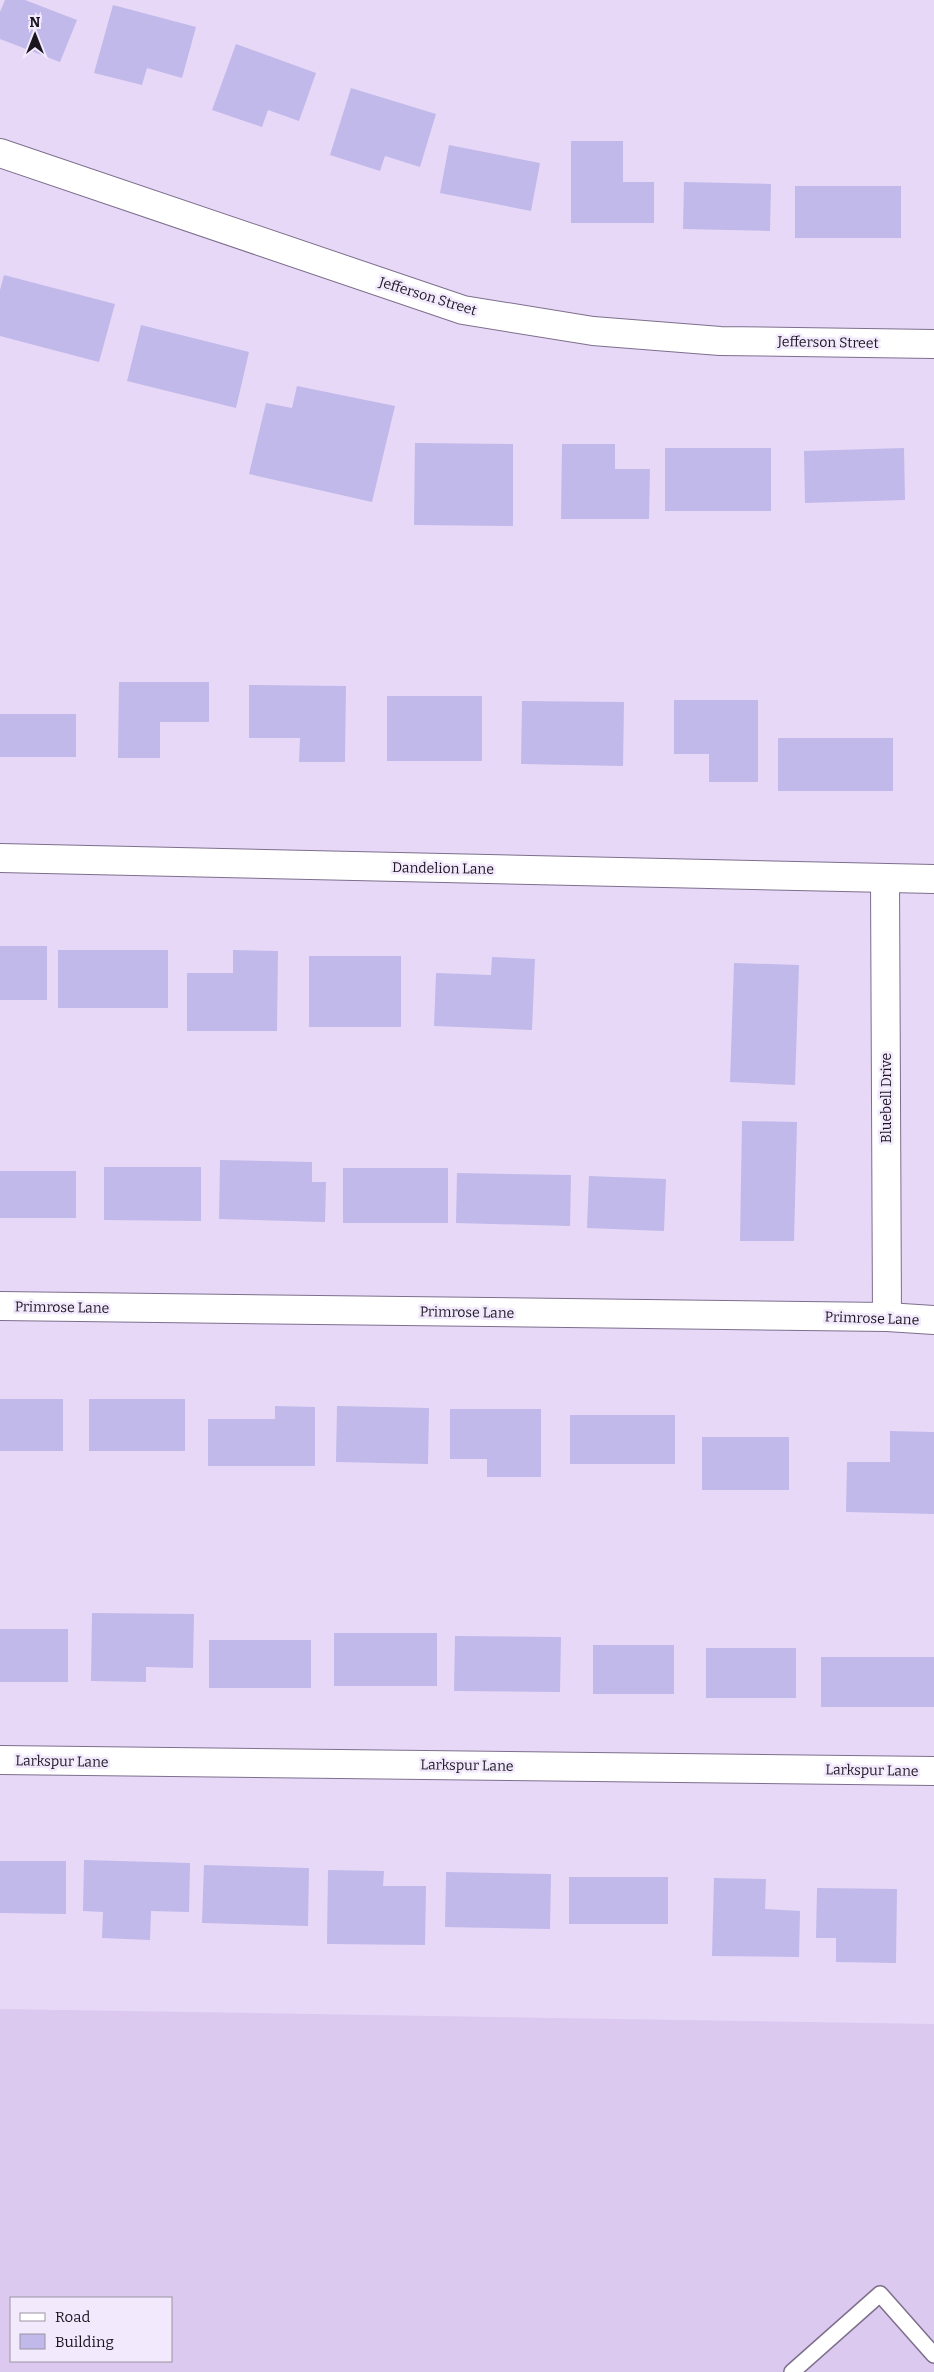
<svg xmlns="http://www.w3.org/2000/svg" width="934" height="2372" font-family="Bitter,serif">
<rect width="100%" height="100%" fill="#e8d8f8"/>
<path fill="#dbc9ef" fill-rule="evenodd" d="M0,2009L934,2024V2372H0ZM11,2298H171V2361H11Z"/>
<g fill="#c0b9e9">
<polygon points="5,0 25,0 77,20 60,62 0,39 0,12"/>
<polygon points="113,5 196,27 182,78 147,68 142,85 94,73"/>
<polygon points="236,44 316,73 299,121 268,110 262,127 212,110"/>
<polygon points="351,88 436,114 420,167 385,156 380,171 330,155"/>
<polygon points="571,141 623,141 623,182 654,182 654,223 571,223"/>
<polygon points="449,145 540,163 531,211 440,193"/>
<polygon points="684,182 771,184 770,231 683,229"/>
<rect x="795" y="186" width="106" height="52"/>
<polygon points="4,275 115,304 99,362 0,336 0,290"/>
<polygon points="141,325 249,352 236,408 127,381"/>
<polygon points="297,386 395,406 372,502 249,474 266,403 292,408"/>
<polygon points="415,443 513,444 513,526 414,525"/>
<polygon points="562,444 615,444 615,469 650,469 649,519 561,519"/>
<rect x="665" y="448" width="106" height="63"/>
<polygon points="904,448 905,500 805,503 804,451"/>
<polygon points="119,682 209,682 209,722 160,722 160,758 118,758"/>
<polygon points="249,685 346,686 345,762 299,762 300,738 249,738"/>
<rect x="387" y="696" width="95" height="65"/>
<polygon points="674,700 758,700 758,782 709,782 709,754 674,754"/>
<polygon points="522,701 624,702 623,766 521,764"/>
<rect x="0" y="714" width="76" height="43"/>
<rect x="778" y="738" width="115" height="53"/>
<rect x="0" y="946" width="47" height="54"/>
<rect x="58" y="950" width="110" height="58"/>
<polygon points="233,950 278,951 277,1031 187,1031 187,973 233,973"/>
<rect x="309" y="956" width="92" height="71"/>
<polygon points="492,957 535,959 532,1030 434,1026 436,973 491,975"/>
<polygon points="734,963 799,965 795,1085 730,1082"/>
<polygon points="742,1121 797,1122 794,1241 740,1241"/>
<polygon points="220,1160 312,1162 312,1182 326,1182 325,1222 219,1219"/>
<polygon points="104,1167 201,1167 201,1221 104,1220"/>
<rect x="343" y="1168" width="105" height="55"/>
<rect x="0" y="1171" width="76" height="47"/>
<polygon points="457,1173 571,1175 570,1226 456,1223"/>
<polygon points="589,1176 666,1179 664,1231 587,1228"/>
<rect x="0" y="1399" width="63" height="52"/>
<rect x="89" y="1399" width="96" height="52"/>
<polygon points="275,1406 315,1407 315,1466 208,1466 208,1419 275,1419"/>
<polygon points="337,1406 429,1408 428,1464 336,1462"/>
<polygon points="450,1409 541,1409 541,1477 487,1477 487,1459 450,1459"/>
<rect x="570" y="1415" width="105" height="49"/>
<polygon points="890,1431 934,1432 934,1514 846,1512 847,1462 890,1462"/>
<rect x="702" y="1437" width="87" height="53"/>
<polygon points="92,1613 194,1614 193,1668 146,1667 146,1682 91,1681"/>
<rect x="0" y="1629" width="68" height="53"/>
<rect x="334" y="1633" width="103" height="53"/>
<polygon points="455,1636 561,1637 560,1692 454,1691"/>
<rect x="209" y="1640" width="102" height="48"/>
<rect x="593" y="1645" width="81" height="49"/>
<rect x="706" y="1648" width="90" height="50"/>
<rect x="821" y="1657" width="113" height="50"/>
<polygon points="84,1860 190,1863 189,1912 151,1911 150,1940 102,1938 103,1912 83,1911"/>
<polygon points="0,1861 66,1861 66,1914 0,1913"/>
<polygon points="204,1865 309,1868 308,1926 202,1923"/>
<polygon points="328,1870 384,1871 383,1886 426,1886 425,1945 327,1944"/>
<polygon points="446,1872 551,1874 550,1929 445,1927"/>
<rect x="569" y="1877" width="99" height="47"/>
<polygon points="714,1878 766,1879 765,1909 800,1911 799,1957 712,1956"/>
<polygon points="817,1888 897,1889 896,1963 836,1962 836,1938 816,1938"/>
</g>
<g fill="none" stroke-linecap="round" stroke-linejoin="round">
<defs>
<polyline id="lane" points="792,2372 880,2294 934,2355"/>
<g id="street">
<polyline points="0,153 463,310 593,331 720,341 934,344"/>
<polyline points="0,858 934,879"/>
<polyline points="885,879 887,1317"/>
<polyline points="0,1306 887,1317 934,1320"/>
<polyline points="0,1760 934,1771"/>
</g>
</defs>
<use href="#lane" stroke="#7d6f8c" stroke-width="18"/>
<use href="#street" stroke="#7d6f8c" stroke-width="30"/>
<use href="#lane" stroke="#fff" stroke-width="15"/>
<use href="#street" stroke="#fff" stroke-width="28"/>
</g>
<g text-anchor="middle" stroke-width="5" stroke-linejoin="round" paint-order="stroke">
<g font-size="14" fill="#1b1520" stroke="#f2e9fc">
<text transform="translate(428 296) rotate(17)" y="5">Jefferson Street</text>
<text transform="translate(828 342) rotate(1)" y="5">Jefferson Street</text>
<text transform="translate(443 868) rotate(1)" y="5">Dandelion Lane</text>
<text transform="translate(886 1098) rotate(-90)" y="5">Bluebell Drive</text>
<text transform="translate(62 1307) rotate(1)" y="5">Primrose Lane</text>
<text transform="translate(467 1312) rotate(1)" y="5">Primrose Lane</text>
<text transform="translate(872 1318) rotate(2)" y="5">Primrose Lane</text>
<text transform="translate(62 1761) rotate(1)" y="5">Larkspur Lane</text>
<text transform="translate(467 1765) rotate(1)" y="5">Larkspur Lane</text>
<text transform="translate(872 1770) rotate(1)" y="5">Larkspur Lane</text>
</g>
</g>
<rect x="10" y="2297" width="162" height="65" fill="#f2e9fc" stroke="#9c94a4"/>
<rect x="20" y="2313" width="25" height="8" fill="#ffffff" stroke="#9c94a4"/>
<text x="55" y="2322" font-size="15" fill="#1b1520">Road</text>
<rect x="20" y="2334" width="25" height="15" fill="#c0b9e9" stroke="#9c94a4"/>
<text x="55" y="2347" font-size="15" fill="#1b1520">Building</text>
<g transform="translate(35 35)" stroke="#f2e9fc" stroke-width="4" paint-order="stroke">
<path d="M0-4L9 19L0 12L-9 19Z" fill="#1b1520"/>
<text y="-8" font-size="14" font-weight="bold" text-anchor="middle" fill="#1b1520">N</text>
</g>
</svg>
